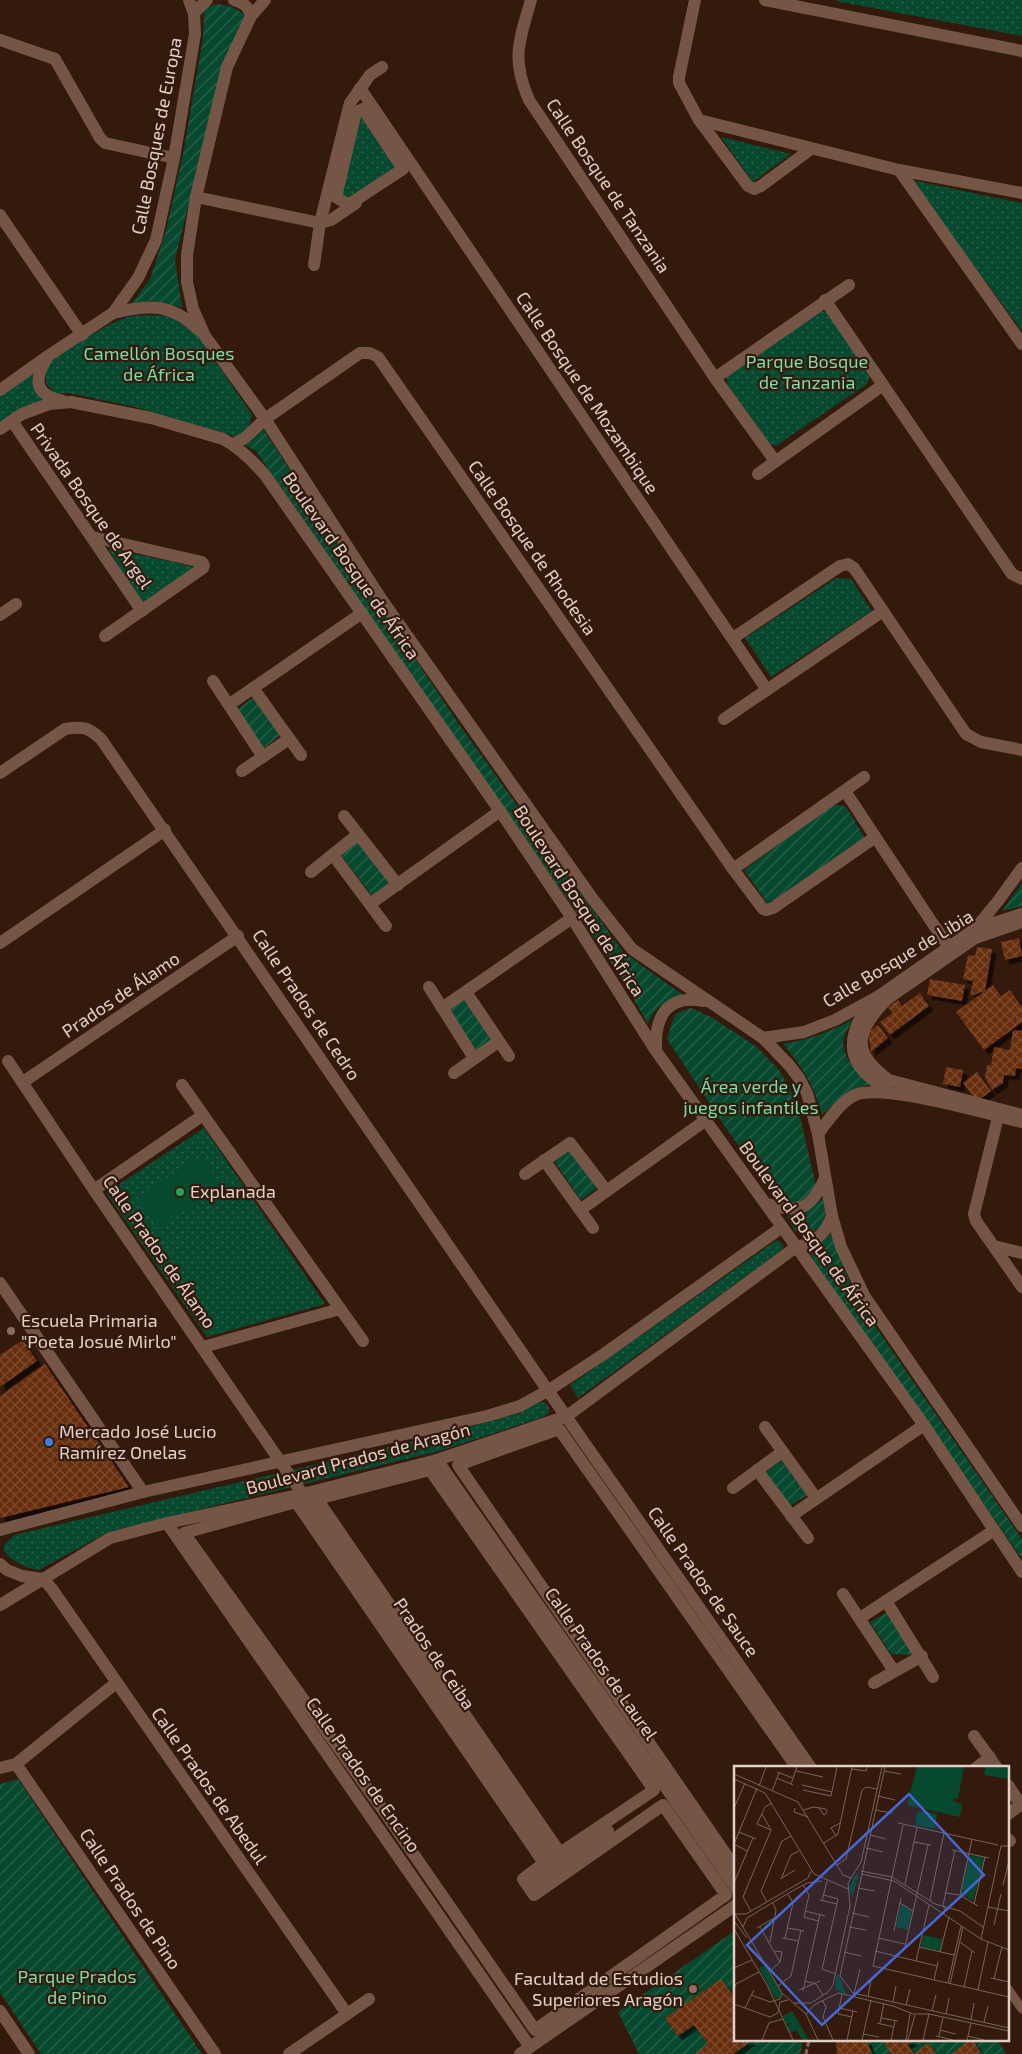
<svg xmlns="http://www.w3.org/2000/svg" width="1022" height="2054" font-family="'Exo 2',sans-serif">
<defs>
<pattern id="grass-dots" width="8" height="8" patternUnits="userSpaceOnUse" patternTransform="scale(1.25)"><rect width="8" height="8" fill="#06492e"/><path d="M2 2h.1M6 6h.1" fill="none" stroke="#2a624b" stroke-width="1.8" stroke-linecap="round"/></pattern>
<pattern id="garden-furrows" width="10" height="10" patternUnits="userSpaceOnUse" patternTransform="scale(1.25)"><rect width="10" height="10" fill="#06492e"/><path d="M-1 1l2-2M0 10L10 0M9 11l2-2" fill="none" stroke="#2a624b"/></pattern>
<pattern id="building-cross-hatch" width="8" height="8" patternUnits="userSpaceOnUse" patternTransform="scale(1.25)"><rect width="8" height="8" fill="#672f0d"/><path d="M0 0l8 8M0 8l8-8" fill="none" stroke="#7c4c2f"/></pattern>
<filter id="shadow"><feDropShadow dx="4.5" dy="4.5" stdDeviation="0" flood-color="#0009"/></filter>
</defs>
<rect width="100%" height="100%" fill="#341a0c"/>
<g fill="url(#grass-dots)">
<polygon points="837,0 1022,0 1022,36 836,1"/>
<polygon points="363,109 403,169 348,205 336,197"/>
<polygon points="721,137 791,154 753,182"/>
<polygon points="911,180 1022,203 1022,331"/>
<polygon points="819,311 827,312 870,375 867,384 776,446 769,443 727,384 727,375"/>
<path d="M164,315L191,325L252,415L248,429L237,437L131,406L69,393L56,394L46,384V367C57,355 114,319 129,317C140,314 153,316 164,315Z"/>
<path d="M34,371C29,386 38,390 48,401C28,403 16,412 0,423V395Z"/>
<polygon points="108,548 197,567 142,605"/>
<polygon points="836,578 851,579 872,611 771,677 745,638"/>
<polygon points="204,1128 325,1304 207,1337 106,1193"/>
<polygon points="777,1240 781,1242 784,1247 781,1251 578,1398 570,1385"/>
<path d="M540,1402L546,1403L549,1408V1413L543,1417L443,1450L108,1532L39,1570C28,1569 8,1560 3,1549L5,1544L14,1535L423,1439L520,1413Z"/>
</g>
<g fill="url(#garden-furrows)">
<path d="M215,4C227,4 234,8 244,14V19L223,63L175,260L182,307L151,301L132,303L150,279L166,231L184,149L203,38L204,9Z"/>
<path d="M261,426L458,723L623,952L683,995C666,1001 654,1007 648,1024L620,976L576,912L256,451L247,446L241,445Z"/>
<polygon points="254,697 280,735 263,749 238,709"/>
<polygon points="834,804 846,807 865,838 768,904 744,870"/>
<polygon points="358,842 391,884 373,897 341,855"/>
<polygon points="1022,883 1022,906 1002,911"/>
<polygon points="465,999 493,1042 478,1052 449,1010"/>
<polygon points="691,1008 711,1017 757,1047 779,1070 796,1100 817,1190 800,1202 783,1206 728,1131 667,1039 675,1014"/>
<path d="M853,1019C850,1025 846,1031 844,1037C839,1057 859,1073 871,1085C852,1086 835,1102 822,1115C814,1085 803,1068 783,1044C808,1040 830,1032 853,1019Z"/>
<polygon points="567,1146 598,1187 581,1200 551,1157"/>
<path d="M823,1198C828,1220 825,1227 804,1236L795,1231L787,1217L806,1211Z"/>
<path d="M830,1233L851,1285L877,1329L1022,1539V1559L951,1456L820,1271L806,1247C818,1246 823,1243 830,1233Z"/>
<polygon points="781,1460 807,1495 790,1506 765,1473"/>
<polygon points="888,1612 918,1655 891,1654 870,1622"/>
<polygon points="18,1779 202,2054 41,2054 0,1992 0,1784"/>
<polygon points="736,1930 736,2040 803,2040 800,2054 639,2054 618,2012"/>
<polygon points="865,2040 998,2040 1006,2054 845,2054"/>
</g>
<polygon fill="#06492e" points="202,1156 221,1186 158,1228 138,1197"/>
<g fill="url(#building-cross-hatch)" filter="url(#shadow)">
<polygon points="1019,938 1022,956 1005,960 1001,942"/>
<polygon points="977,947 992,949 985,991 970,996 973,981 963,979 968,955 975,956"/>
<polygon points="930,979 965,985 962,1001 927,995"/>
<polygon points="993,985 1001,996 1010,990 1022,1007 1022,1022 984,1050 956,1012"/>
<polygon points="920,993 929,1006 890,1035 880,1022 893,1013 888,1007 898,1000 902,1006"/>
<polygon points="878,1025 888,1038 871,1052 868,1033"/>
<polygon points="1013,1030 1022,1031 1022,1069 1016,1068 1015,1076 1004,1075 1003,1083 992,1090 985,1078 987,1065 991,1065 994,1047 1010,1050"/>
<polygon points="946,1067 963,1070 960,1087 943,1084"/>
<polygon points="977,1072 991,1091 977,1101 963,1083"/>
<polygon points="23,1340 37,1361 0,1387 0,1355"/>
<polygon points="45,1364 129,1487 0,1518 0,1396"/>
<polygon points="721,1979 733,1995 736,1993 736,2040 753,2040 733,2054 694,2054 708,2044 694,2025 678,2036 665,2018"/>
<polygon points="836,2040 867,2040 872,2054 837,2054"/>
<polygon points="883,2040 915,2040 908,2045 914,2054 928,2043 937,2054 891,2054"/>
<polygon points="969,2040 972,2040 982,2054 951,2054"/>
</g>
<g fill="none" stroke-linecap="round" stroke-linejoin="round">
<polyline stroke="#7d665b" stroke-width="3" stroke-dasharray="5 2.5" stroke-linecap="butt" points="806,2054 809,2040"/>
<polyline stroke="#755646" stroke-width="9" points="1008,1989 1022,2009"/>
<g stroke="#755646" stroke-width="12">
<path d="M531,0C519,41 511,59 529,100L715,378L775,461"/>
<polyline points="695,0 679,77 679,83 699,120 748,186 754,189 761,186 811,149"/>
<polyline points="0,40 55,59 100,138 105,143 174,158"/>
<polyline points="360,88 767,690"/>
<polygon points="363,109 403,169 348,205 336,197 356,112"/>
<polyline points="699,120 899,170 1022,193"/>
<polyline points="899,170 1022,344"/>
<polyline points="196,197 320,223 331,220 356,203"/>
<polyline points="0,215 82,335"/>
<polyline points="314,265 320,223 350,103 370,75 382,67"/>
<polyline points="825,300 1012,574 1022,579"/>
<polyline points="715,378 849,285"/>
<polyline points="265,419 360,353 370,353 378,357 733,869 763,909 766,910 773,908 874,838"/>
<polyline points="12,421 142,611"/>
<polyline points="758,474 883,385"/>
<polyline points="93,537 202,562 204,565 203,568 105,636"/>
<polyline points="0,615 16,604"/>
<polyline points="733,638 840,566 848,564 854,568 966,734 981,742 1022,750"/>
<polyline points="213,681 263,757"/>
<polyline points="253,688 301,755"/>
<polyline points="230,704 362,613"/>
<polyline points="724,719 883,611"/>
<polyline points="242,771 289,739"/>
<path d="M0,773L65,729C83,726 88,727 101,739L542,1382L811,1768"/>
<polyline points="845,791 933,924 949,947"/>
<polyline points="344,816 398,885"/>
<polyline points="333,855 386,926"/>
<polyline points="733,869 864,777"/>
<polyline points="311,872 357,835"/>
<polyline points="370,904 500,811"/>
<path d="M1022,922L975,938L887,999C856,1031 850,1052 889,1080L1022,1115"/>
<polyline points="0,943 165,830"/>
<polyline points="429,987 474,1058"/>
<polyline points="466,992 509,1056"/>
<polyline points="442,1008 572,918"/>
<polyline points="8,1061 94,1190 557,1865"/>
<polyline points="454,1073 498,1042"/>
<polyline points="23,1082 238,936"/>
<polyline points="182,1085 363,1341"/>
<polyline points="998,1117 974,1214 976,1221 1022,1287"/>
<polyline points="544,1160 593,1228"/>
<polyline points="525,1174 570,1143 606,1190"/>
<polyline points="94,1190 203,1115"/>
<polyline points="580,1210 706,1120"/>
<polyline points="994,1246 1022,1253"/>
<polyline points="0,1283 143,1492"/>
<polyline points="203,1347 340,1309"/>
<polyline points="765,1427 816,1498"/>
<polyline points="437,1460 736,1888"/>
<polygon points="430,1470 654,1790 560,1853 317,1499"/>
<polyline points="757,1470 808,1538"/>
<polyline points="733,1488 782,1452"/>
<polygon points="296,1502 544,1863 523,1879 534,1895 663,1805 726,1895 535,2030 388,1817 184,1533"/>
<polyline points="791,1516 924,1425"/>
<polyline points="167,1523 530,2047"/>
<polyline points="843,1594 894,1671"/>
<polyline points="886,1601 933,1677"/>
<polyline points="0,1605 43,1579 52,1589 347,2014"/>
<polyline points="860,1618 993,1531"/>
<polyline points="874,1683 922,1656"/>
<polyline points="974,1736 997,1768"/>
<polyline points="16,1764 215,2054"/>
<polyline points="0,1768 16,1764 116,1683"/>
<polyline points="976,1768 990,1757"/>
<polyline points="1008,1785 1021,1805"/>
<polyline points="1008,1814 1022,1804"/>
<polyline points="1008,1839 1010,1841"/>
<polyline points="736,1869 458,1465 559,1429 797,1768"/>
<polyline points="534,1882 608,1831"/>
<polyline points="0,2011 29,2054"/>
<polyline points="289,2054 369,1999"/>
<polyline points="520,2054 736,1905"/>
</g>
<g stroke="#755646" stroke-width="12">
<path d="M234,0C244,3 248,6 251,16"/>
<polyline points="265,0 251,16 227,67 196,197 187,255 187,282 193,309 205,336 265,419 382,600 592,898 632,949 763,1038 789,1065 799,1078 807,1093 818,1134 832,1216 841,1247 865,1297 1022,1526"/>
<polyline points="765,0 1022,51"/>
<polyline points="194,13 207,0"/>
<path d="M113,313C150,304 172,303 200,331"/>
<path d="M47,358C33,381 35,395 63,401"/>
<polyline points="0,390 48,356 113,313 138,278 156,240 174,158 195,34 194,13 189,0"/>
<path d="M0,429L22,414L49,404L71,402L151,418L223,439C240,448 252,460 265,475L500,811L572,918L656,1051L924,1425L1022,1572"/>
<polyline points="233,444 245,438 265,419"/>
<polyline points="975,929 998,901 1022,868"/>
<path d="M872,1003C856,1019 845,1046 860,1067C868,1078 880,1085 890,1093"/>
<polyline points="763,1038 804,1032 835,1020 879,996 975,929 1022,914"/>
<path d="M656,1048C655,1015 668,994 704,1001"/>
<path d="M818,1134C828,1121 840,1102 855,1095C883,1083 988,1114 1022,1122"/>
<path d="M767,1204C800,1214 811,1209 825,1178"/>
<polyline points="0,1530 143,1492 487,1416 520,1406 549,1390 604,1354 782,1227"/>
<path d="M0,1564L7,1570L22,1576L43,1579L110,1538L167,1523L303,1494L437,1460L567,1416L796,1247C814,1244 826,1233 832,1216"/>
</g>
</g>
<circle fill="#2e9e5b" stroke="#341a0c" stroke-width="2" cx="180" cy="1192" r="5"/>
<g fill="#8d6e63" stroke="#341a0c" stroke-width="2">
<circle cx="11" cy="1331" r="5"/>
<circle cx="693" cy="1989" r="5"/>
</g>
<circle fill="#3f7fe0" stroke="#341a0c" stroke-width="2" cx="49" cy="1442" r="5"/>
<g text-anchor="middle" stroke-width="4.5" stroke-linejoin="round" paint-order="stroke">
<g font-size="18" fill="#e2d0c7" stroke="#341a0c">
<text transform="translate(157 136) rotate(-79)" y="6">Calle Bosques de Europa</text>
<text transform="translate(608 186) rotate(56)" y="6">Calle Bosque de Tanzania</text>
<text transform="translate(587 393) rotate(56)" y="6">Calle Bosque de Mozambique</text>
<text transform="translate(91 506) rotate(55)" y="6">Privada Bosque de Argel</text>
<text transform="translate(532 548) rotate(55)" y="6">Calle Bosque de Rhodesia</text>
<text transform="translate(351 566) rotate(55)" y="6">Boulevard Bosque de África</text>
<text transform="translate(579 901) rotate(57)" y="6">Boulevard Bosque de África</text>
<text transform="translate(898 959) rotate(-31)" y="6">Calle Bosque de Libia</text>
<text transform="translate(121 995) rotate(-34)" y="6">Prados de Álamo</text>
<text transform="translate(306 1005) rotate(56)" y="6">Calle Prados de Cedro</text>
<text transform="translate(809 1234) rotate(54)" y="6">Boulevard Bosque de África</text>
<text transform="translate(159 1252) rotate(55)" y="6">Calle Prados de Álamo</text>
<text transform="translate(358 1459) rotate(-15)" y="6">Boulevard Prados de Aragón</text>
<text transform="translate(703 1582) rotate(55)" y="6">Calle Prados de Sauce</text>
<text transform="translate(434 1654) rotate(56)" y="6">Prados de Ceiba</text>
<text transform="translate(601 1664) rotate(55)" y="6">Calle Prados de Laurel</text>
<text transform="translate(363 1775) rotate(55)" y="6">Calle Prados de Encino</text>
<text transform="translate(209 1786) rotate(55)" y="6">Calle Prados de Abedul</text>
<text transform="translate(130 1899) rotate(56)" y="6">Calle Prados de Pino</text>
</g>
<g font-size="18" fill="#78dda9" stroke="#341a0c">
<text x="159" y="360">Camellón Bosques<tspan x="159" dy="21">de África</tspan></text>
<text x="807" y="368">Parque Bosque<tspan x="807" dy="21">de Tanzania</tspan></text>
<text x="751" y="1093">Área verde y<tspan x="751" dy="21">juegos infantiles</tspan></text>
<text x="77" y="1983">Parque Prados<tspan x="77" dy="21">de Pino</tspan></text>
</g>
<g font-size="18" fill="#e2d0c7" stroke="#341a0c" text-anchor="start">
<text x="190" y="1198">Explanada</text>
<text x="21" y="1327">Escuela Primaria<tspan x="21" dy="21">"Poeta Josué Mirlo"</tspan></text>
<text x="59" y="1438">Mercado José Lucio<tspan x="59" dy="21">Ramírez Onelas</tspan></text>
<text x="683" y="1985" text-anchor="end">Facultad de Estudios<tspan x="683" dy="21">Superiores Aragón</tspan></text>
</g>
</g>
<g transform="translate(734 1766)">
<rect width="275" height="275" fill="#341a0c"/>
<path d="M252,1H275V13L250,9ZM167,138L178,145L174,164L162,161ZM189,169L208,173L206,185L187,181ZM31,199L48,227L46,232H41L25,202ZM102,209H105L113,229L101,223ZM58,245L71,267L74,274H69L62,264L56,267L53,260L58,257L52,258L49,250Z" fill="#06492e"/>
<path d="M183,1H230L224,33L220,32L219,35L228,38L226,51L173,39ZM192,45L203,48L201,63L181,59L183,46ZM236,89L250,92L239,135L227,127ZM122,108L125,109L118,132L115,120Z" fill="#06492e"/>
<path fill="none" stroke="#7a6357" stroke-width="1" d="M151,1L106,210L119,227L275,262M118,3L132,5L133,1M62,5L89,11M150,5L167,8M43,6L59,12M0,8L64,36L109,109L117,112M43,12L59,19M0,13L31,27L80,108L114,123M57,18L63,1M68,19L98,26M25,20L32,1M69,24L97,30L103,1M38,25L45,7M144,30L161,34M0,42L11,17M61,42L60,46L74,51M70,44L79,41L92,43L93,47L90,49L85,42M141,44L158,47M28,48L37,64M164,57L264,79M169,59L139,200L275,231M37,64L23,58L31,41L38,37M5,66L22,73M136,69L152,73M102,70L97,62L106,57M180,76L197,79M90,77L104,68L118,1M132,82L149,86M218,84L255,92M13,85L0,78L23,22M103,99L112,93L128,24L132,21L143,23M127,105L158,111L201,138L226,145L249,161M127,108L160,115L247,173L275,184M48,111L57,89L65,85M46,113L61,104M0,117L19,72M171,118L183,62M69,119L75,129L70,151L84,155M269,119L275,95M124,122L141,125M212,127L226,129L244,140M90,129L104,133L88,203L102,208M226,129L238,73M86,134L103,138M196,134L210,67M88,135L93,115M33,136L27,125L48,75L57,70M166,137L179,145M240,138L251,91M254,141L275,145M17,145L9,131L37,64M71,145L91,150M0,146L48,227L72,248L84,274M118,147L135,151M208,147L211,144L209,139L221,84M2,148H12L74,112L77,105M0,155L13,172M260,159L267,128M9,161L13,152L53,128L73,117L88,115M26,161L46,196M115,161L132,164M23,162L40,152M54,162L70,165M0,163L33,219L59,274M160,165L167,132M48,172L65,175M51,172L59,137L54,128M144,172L171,178M247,173L267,80H275M36,176L42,144L39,137M226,176L241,187M171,181L194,79M185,181L220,189M141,185L203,200M110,186L127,190M206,186L215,151M182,195L195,139M0,202L18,194M36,205L46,196L48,186L41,185M257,212L275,216M260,213L268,181M200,214L204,196M71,215L82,218L89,229M214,217L227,160M216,218L229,161M44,220L57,210L67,164M230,221L238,185M0,223L2,218L25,206M65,224L86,215M244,224L254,176M69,225L86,148M108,228L104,248L118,251M120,228L126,203M17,229L36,236L46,233L48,228M134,230L137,214M88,234L92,241L89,251L99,274M159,236L162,220M60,237H77L94,226L99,219L116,140L114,117L127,96L148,1M0,238L36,251L44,247L46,236L54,234M172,239L176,223M11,242L20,224M105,242L123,246M198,245L202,229M72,248L80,239L104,227L159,240L179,248H195L275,265M212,248L215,232M147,252L164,255M237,254L240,237M250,256L254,240M143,257L160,261M146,257L150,237M206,264L222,268M129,268L145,271M202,270L219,274M205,270L209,251M234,270L250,274M28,274L35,257L49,253M113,274L119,245M128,274L137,234M157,274L161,255M172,274L176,248M174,274L181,249M189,274L195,248M233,274L237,257"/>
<path fill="#4468d5" fill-opacity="0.15" stroke="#4468d5" stroke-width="2.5" d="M175,28L250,109L88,259L13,179Z"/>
<rect width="275" height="275" fill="none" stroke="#e2d0c7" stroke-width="2.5"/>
</g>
</svg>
